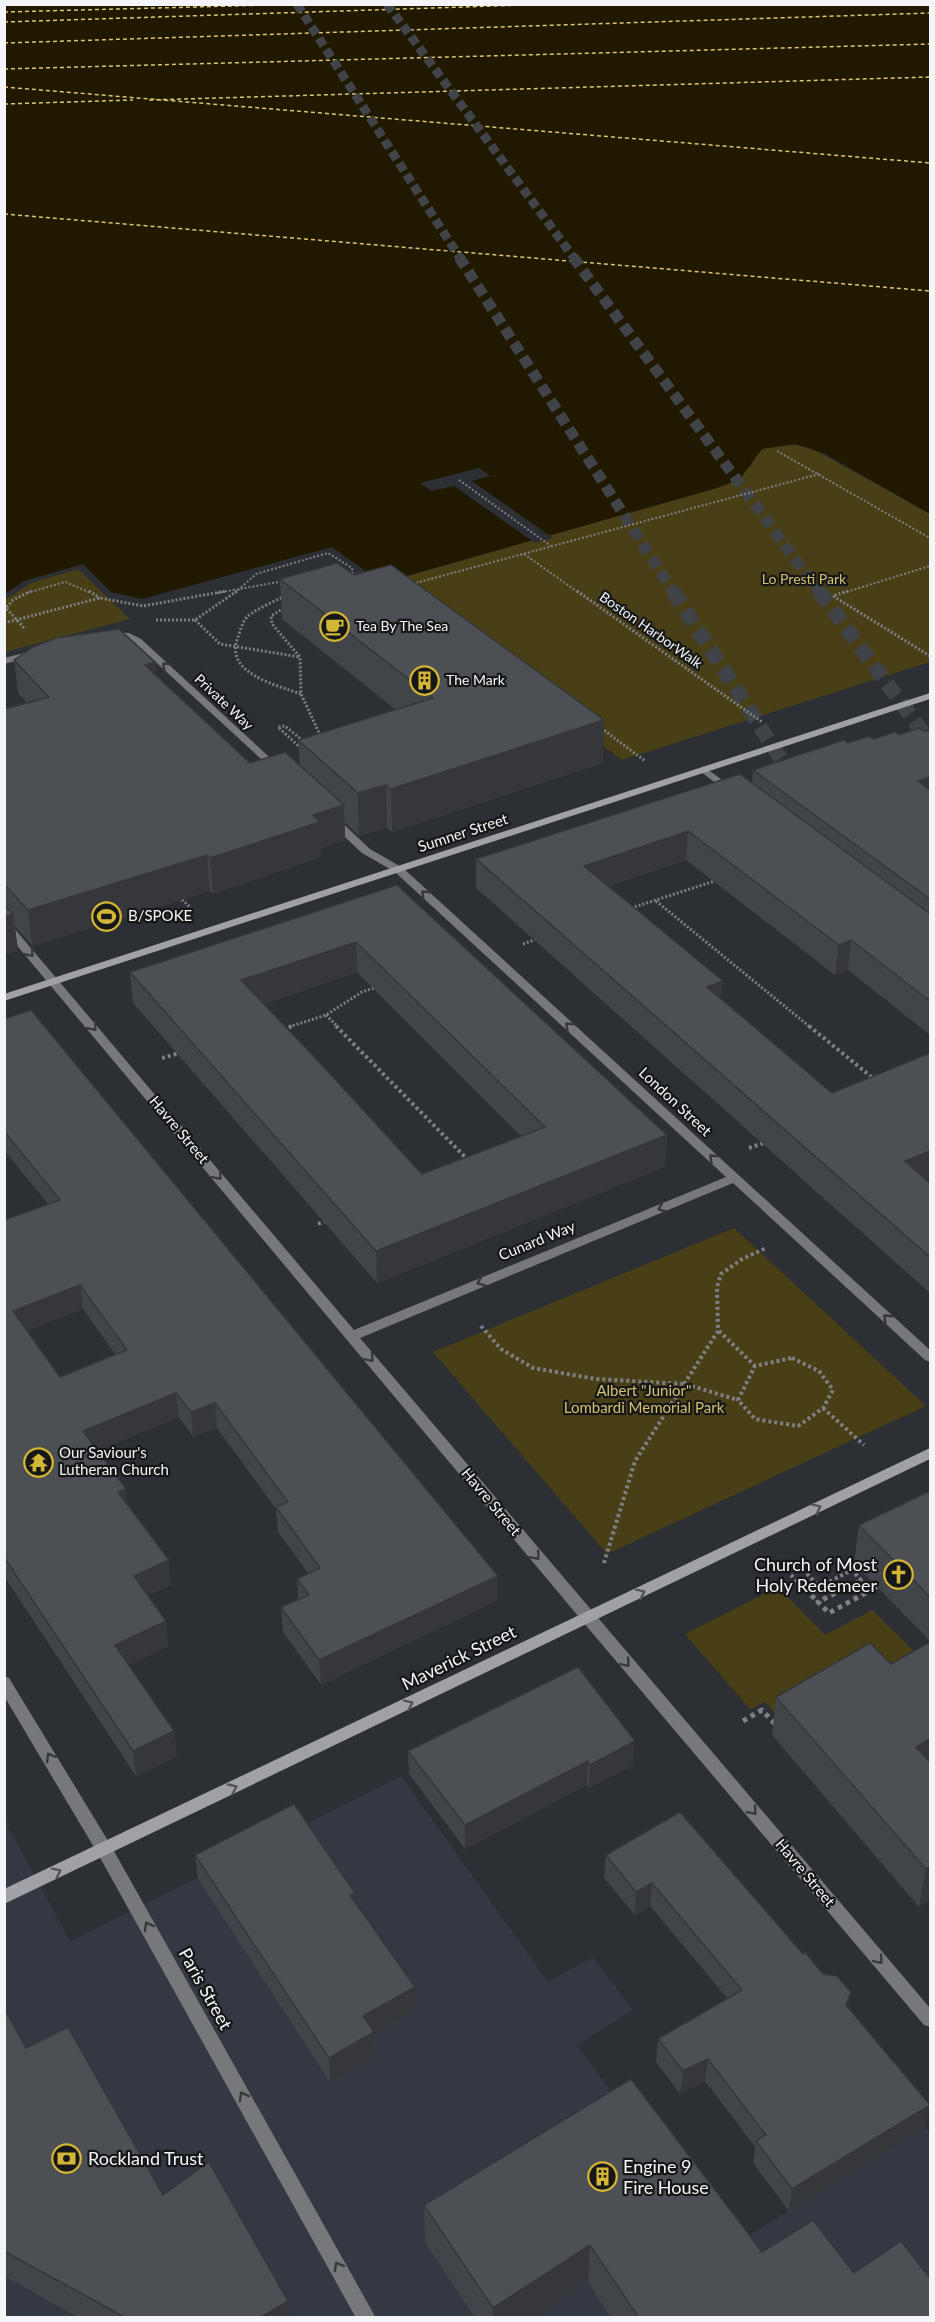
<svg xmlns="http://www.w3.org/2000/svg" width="935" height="2322" font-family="Lato,sans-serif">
<rect width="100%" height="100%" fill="#2c2f34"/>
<polygon fill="#333842" points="401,1776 548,1982 593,1957 633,2010 577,2045 727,2249 925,2127 930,2133 930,2317 5,2317 4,1819 70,1941"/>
<g fill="#493f16">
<path d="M782,444L809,447L930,514V662L622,760L382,583L717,488L752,465C755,449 768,446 782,444Z"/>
<polygon points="78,569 130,619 5,652 5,600 31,583"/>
<polygon points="734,1228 926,1406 607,1554 433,1352"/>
<polygon points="778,1587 825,1635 872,1610 915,1652 787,1726 765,1702 750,1709 685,1634"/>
</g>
<polygon fill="#201900" points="5,5 930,5 930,514 825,454 796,444 762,449 740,479 717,488 382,583 332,547 142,599 111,592 83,564 24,581 5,594"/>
<polygon fill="#2c2f34" points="479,468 490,476 472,481 553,538 535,543 454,486 431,491 420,483"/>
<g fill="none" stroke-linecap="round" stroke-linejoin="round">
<g stroke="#dac673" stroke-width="1.5" stroke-dasharray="4 3" stroke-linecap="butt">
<polyline points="4,12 307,4"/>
<polyline points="4,22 555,4"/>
<polyline points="4,43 930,13"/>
<polyline points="4,69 930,44"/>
<polyline points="4,87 930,163"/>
<polyline points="149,100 930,77"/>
<polyline points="4,104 133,100"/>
<polyline points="4,214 930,291"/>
</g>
<g stroke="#404348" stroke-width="9" stroke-dasharray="9 4.5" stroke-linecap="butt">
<polyline points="297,4 460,258"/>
<polyline points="387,4 574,258"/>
</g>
<g stroke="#404348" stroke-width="11" stroke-dasharray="11 6" stroke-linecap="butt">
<polyline points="459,257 674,593"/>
<polyline points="573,257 820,593"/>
</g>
<g stroke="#404348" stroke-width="15" stroke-dasharray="15 8" stroke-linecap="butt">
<polyline points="673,591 795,781"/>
<polyline points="819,591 930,742"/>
</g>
<g stroke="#7d7f83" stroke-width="2" stroke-dasharray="2 2" stroke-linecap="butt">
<polyline points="777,451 930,538"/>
<polyline points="459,480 551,546"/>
<polyline points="524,554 579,593"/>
<polyline points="412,584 819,474"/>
<polyline points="27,593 65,582 91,593"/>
<polyline points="217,593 284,581"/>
<polyline points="235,593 256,574 328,553 352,568 353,577"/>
<polyline points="843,593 930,566"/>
</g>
<g stroke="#7d7f83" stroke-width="3" stroke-dasharray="2 2" stroke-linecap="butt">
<polyline points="89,591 100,598"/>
<polyline points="577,591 762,722"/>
<polyline points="848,591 833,596 930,656"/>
<path d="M285,596C273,602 258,608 248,616C243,620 240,631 238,637C223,673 276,685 301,694"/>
<polyline points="284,608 271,616 272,624 300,657 301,694 321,737"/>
<polyline points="156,620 195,620 237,591"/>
<polyline points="195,620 220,644 300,657"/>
<polyline points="4,623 100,598 143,606 226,591"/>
<polyline points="24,628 6,608 13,600 31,591"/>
<polyline points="601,728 645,761"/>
<polyline points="303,741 285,726 278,727 303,750"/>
<polyline points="179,897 191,908"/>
<polyline points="656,901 810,1027"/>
<polyline points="631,908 718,880"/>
<polyline points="523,944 539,938"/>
<polyline points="326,1015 338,1027"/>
<polyline points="289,1027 326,1015 362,992 377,987"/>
</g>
<g stroke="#7d7f83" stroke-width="4" stroke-dasharray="3 3" stroke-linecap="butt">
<polyline points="336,1026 469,1161"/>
<polyline points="809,1026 874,1079"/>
<polyline points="283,1029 293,1026"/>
<polyline points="162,1058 180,1053"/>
<polyline points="749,1148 766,1142"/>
<polyline points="318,1224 328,1220"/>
<polyline points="481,1326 501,1349 533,1368 596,1379 685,1384 738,1400"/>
<polyline points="719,1331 755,1366"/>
<polygon points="792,1358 819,1371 833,1390 823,1408 798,1426 755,1419 738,1400 755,1366"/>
<polyline points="823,1408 864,1445"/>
<polyline points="604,1563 635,1461 718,1331 717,1287 721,1274 742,1259 766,1248"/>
<polyline points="803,1569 819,1587 852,1570 861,1580 840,1591"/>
<polyline points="791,1575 807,1591"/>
<polyline points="870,1591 877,1587"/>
</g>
<g stroke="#7d7f83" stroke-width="5" stroke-dasharray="4.5 4.5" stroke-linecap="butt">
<polyline points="805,1589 818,1602"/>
<polyline points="843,1589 818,1602 829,1613 873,1589"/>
<polyline points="743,1721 762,1710 775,1724"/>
</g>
<g fill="#77787b" fill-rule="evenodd">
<polygon points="110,632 129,633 141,639 279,766 279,770 273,770 135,643 127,639 107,637 107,633"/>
<polygon points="32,651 35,652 35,656 4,664 4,658"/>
<polygon points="704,767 735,789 735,793 729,793 701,772 701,768"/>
<polygon points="333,817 337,818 370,849 403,868 930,1350 930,1362 925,1360 733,1183 360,1338 930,2008 930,2027 924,2025 583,1622 4,930 4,920 8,921 354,1330 726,1177 395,872 362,853 329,822 328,820"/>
<polygon points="4,1676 9,1678 110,1844 376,2318 356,2318 98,1854 4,1696"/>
</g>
<g fill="#9fa1a6" fill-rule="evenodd">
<polygon points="930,693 930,699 4,1001 4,994"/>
<polygon points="930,1448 930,1459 4,1904 4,1889"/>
</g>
</g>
<g fill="#414448" fill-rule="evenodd">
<polygon points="280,579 603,763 392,832 387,828 359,836 345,823 345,840 321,848 321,857 213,894 210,891 32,946 15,926 18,951 4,955 4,709 27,703 18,693 14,660 155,662 156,675 250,763 300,765 298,740 396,710 282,619"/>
<polygon points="930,730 930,1035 848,970 835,975 686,860 609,886 721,1000 930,1180 928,1181 930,1183 930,1293 476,888 476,859 752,783 753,770 848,743"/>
<path d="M397,885L667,1135L665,1167L377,1283L133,1003L130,972ZM357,972L521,1136L422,1174L264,1004Z"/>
<path d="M4,1019L498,1576V1600L321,1685L283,1632L281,1607L298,1599L297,1579L308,1573L278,1532L276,1509L217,1428L193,1437L179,1417L97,1451L171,1585L148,1596L169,1646L129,1665L174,1731L177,1756L136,1776L4,1576V1220L48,1204L4,1150ZM83,1309L115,1354L60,1377L27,1331Z"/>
<polygon points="930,1491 930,1641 854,1563 859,1525"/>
<polygon points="930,1642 930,1900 919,1907 772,1735 776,1697 891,1664"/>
<polygon points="408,1751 633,1765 589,1788 587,1785 465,1849 409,1774"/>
<polygon points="195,1855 355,1903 415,2010 374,2034 375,2056 330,2082 198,1879"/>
<polygon points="606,1855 803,1954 823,1974 851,1992 848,2008 925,2127 789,2211 753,2163 755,2147 705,2081 680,2094 656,2062 658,2039 727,1998 650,1906 635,1915 604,1878"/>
<polygon points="4,2008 26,2048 163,2195 289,2318 79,2318 4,2276"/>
<polygon points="424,2205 762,2252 854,2273 930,2318 611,2318 588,2282 533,2318 475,2318 425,2242"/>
</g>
<g fill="#35373b">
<polygon points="155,662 158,696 145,665"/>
<polygon points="604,720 603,763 392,832 391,789"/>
<polygon points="930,777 930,804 918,781"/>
<polygon points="386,785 387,828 359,836 358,793"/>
<polygon points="344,805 345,840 321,848 321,857 213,894 210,858 313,815"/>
<polygon points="688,831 686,860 583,895 584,866"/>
<polygon points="207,855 210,891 32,946 28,910"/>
<polygon points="13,915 18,951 4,955 4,917"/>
<polygon points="851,940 848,970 835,975 839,945"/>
<polygon points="356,942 357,972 243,1011 241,980"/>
<polygon points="723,981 720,1011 707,987"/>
<polygon points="667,1135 665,1167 377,1283 376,1251"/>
<polygon points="930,1151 930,1180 900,1193 905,1161"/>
<polygon points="80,1285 83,1309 17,1335 13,1311"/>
<polygon points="176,1393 179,1417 86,1456 83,1431"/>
<polygon points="215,1403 217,1428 193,1437 191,1412"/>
<polygon points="126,1489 129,1513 118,1492"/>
<polygon points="169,1560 171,1585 137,1601 134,1576"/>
<polygon points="498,1576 498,1600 321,1685 319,1660"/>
<polygon points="166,1621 169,1646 119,1670 115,1645"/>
<polygon points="174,1731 177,1756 136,1776 133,1751"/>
<polygon points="930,1739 930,1773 916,1747"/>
<polygon points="635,1741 633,1765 589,1788 590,1765"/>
<polygon points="588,1761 587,1785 465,1849 465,1825"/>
<polygon points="4,1802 9,1826 4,1828"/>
<polygon points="930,1867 930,1900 919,1907 926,1869"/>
<polygon points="652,1883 650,1906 635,1915 636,1892"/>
<polygon points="355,1893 356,1917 350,1895"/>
<polygon points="415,1987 415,2010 374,2034 375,2056 330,2082 329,2058 363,2016"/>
<polygon points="851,1992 847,2014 846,2005"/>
<polygon points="708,2059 705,2081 680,2094 683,2071"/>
<polygon points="930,2105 925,2127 789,2211 792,2189"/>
<polygon points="590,2245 588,2282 533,2318 493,2318 493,2308"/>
<polygon points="288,2301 289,2318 260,2318"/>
</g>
<g fill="#4c4f54" stroke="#35373b" stroke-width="1.5" fill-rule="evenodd">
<polygon points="337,563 354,575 391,565 604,720 391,789 386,785 358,793 298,740 433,698 280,579"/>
<polygon points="119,629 155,662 145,665 250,763 285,752 344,805 313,815 320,822 210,858 207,855 28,910 4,884 4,709 49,697 14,660 33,647 56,638"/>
<polygon points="919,728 924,731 930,730 930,777 918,781 930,790 930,899 753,770 844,740 848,743 869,736 874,739 895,732 899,735"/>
<polygon points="740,774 929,913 930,913 930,1001 851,940 839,945 688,831 584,866 723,981 707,987 832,1093 930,1053 930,1151 905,1161 930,1183 930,1257 476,859"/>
<path d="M397,885L667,1135L376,1251L130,972ZM356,942L545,1127L422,1174L320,1063L241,980Z"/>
<polygon points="4,904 13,915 4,917"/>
<path d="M31,1010L498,1576L319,1660L281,1607L309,1595L297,1579L320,1568L276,1507L288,1502L215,1403L191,1412L176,1393L83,1431L126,1489L118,1492L169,1560L134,1576L166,1621L115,1645L174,1731L133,1751L4,1557V1220L60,1200L4,1131V1019ZM80,1285L127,1350L60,1377L13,1311Z"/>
<polygon points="930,1491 930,1597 859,1525"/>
<polygon points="930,1642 930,1739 916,1747 930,1762 930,1867 926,1869 776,1697 870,1643 891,1664"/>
<polygon points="578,1667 635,1741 590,1765 588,1761 465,1825 408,1751"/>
<polygon points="294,1804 355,1893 350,1895 415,1987 363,2016 374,2032 329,2058 195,1855"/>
<polygon points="680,1812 803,1954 805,1952 823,1974 837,1976 851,1992 846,2005 930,2105 792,2189 756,2141 766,2135 708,2059 683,2071 658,2039 742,1990 652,1883 636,1892 606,1855"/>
<polygon points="4,2008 26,2048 68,2027 163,2195 209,2162 288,2301 260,2318 126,2318 4,2251"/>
<polygon points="631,2079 762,2252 813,2220 854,2273 901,2241 930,2278 930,2318 639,2318 590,2245 493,2308 424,2205"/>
</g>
<defs><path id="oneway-chevron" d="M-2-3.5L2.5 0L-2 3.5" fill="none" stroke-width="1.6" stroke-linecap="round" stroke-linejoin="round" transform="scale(1.5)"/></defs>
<g stroke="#38393b">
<use href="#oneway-chevron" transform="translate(166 666) rotate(-137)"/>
<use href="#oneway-chevron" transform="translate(425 894) rotate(-137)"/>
<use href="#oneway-chevron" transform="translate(30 953) rotate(49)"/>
<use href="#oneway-chevron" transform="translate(569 1026) rotate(-137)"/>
<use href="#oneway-chevron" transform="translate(93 1027) rotate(50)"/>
<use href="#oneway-chevron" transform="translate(713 1158) rotate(-137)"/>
<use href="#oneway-chevron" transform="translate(218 1176) rotate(50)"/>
<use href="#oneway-chevron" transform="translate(662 1208) rotate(158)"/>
<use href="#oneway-chevron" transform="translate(481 1282) rotate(158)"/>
<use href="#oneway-chevron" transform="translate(887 1318) rotate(-137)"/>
<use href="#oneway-chevron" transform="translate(370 1358) rotate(50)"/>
<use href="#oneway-chevron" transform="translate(536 1556) rotate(50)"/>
<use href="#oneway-chevron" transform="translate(626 1663) rotate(50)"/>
<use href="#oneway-chevron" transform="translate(50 1757) rotate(-121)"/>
<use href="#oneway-chevron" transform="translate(753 1811) rotate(50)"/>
<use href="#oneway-chevron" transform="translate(148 1926) rotate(-119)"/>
<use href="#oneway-chevron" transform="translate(879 1960) rotate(50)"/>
<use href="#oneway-chevron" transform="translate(243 2096) rotate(-119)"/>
<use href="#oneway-chevron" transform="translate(338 2266) rotate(-119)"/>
</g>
<g stroke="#545558">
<use href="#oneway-chevron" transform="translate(817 1508) rotate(-26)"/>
<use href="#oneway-chevron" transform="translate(641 1593) rotate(-26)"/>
<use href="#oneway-chevron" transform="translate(409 1704) rotate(-26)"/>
<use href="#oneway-chevron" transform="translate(233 1788) rotate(-25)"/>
<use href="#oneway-chevron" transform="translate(57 1872) rotate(-26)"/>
</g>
<defs>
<symbol id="cafe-ring" viewBox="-11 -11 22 22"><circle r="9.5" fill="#161719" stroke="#d3b635" stroke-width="1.5"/><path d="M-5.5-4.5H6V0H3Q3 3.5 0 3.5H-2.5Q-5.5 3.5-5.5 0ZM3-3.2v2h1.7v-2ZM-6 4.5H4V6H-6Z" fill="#d3b635"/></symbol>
<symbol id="building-ring" viewBox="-11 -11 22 22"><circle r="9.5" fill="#161719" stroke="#d3b635" stroke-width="1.5"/><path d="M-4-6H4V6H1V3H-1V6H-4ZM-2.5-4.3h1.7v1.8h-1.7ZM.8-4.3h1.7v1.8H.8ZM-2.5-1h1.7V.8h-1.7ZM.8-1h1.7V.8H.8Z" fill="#d3b635"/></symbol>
<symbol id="stadium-ring" viewBox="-11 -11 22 22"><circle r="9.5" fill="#161719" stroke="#d3b635" stroke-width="1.5"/><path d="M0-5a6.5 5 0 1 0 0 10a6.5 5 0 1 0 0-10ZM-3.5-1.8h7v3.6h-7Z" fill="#d3b635"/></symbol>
<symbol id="temple-ring" viewBox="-11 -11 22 22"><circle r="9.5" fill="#161719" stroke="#d3b635" stroke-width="1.5"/><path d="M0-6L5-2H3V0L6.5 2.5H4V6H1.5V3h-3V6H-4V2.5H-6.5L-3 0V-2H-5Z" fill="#d3b635"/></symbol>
<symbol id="church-ring" viewBox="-11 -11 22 22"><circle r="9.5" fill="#161719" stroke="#d3b635" stroke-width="1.5"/><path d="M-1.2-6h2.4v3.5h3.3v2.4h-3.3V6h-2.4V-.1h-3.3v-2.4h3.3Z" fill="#d3b635"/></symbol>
<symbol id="bank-ring" viewBox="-11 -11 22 22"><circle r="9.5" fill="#161719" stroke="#d3b635" stroke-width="1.5"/><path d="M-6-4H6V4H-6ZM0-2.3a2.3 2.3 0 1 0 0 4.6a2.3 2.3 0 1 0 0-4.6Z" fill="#d3b635"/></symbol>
</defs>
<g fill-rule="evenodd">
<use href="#cafe-ring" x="318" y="610" width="33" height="33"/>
<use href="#building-ring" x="408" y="664" width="33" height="33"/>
<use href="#stadium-ring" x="90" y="900" width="33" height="33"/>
<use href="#temple-ring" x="22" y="1446" width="33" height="33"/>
<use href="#church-ring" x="882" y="1558" width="33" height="33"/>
<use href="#bank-ring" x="50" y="2142" width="33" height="33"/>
<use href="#building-ring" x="586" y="2160" width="33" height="33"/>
</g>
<g text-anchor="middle" stroke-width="4.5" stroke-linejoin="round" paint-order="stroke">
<g font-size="14" fill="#d5c06d" stroke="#161719">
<text x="804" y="584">Lo Presti Park</text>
</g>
<g font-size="14" fill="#f3f5f8" stroke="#161719" text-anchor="start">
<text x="356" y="631">Tea By The Sea</text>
<text x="446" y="685">The Mark</text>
</g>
<g font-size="14" fill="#f3f5f8" stroke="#161719">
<text transform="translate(651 630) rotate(35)" y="5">Boston HarborWalk</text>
<text transform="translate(224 702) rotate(43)" y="5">Private Way</text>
</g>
<g font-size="15" fill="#f3f5f8" stroke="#161719">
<text transform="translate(463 833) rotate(-18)" y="5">Sumner Street</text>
<text transform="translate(675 1102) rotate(43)" y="5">London Street</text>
<text transform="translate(179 1130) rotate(50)" y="5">Havre Street</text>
<text transform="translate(537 1241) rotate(-22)" y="5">Cunard Way</text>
<text transform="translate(491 1502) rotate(50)" y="5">Havre Street</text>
<text transform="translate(805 1873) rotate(50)" y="5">Havre Street</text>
</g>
<g font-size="15" fill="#f3f5f8" stroke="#161719" text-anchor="start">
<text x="128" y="921">B/SPOKE</text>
<text x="59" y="1458">Our Saviour's<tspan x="59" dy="17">Lutheran Church</tspan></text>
</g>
<g font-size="15" fill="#d5c06d" stroke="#161719">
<text x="644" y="1396">Albert "Junior"<tspan x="644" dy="17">Lombardi Memorial Park</tspan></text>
</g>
<g font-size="18" fill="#f3f5f8" stroke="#161719" text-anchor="start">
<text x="877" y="1571" text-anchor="end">Church of Most<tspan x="877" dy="21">Holy Redemeer</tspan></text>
<text x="88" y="2165">Rockland Trust</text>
<text x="623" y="2173">Engine 9<tspan x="623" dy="21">Fire House</tspan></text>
</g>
<g font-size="18" fill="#f3f5f8" stroke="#161719">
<text transform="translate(459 1658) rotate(-26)" y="6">Maverick Street</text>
<text transform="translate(205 1989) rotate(61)" y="6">Paris Street</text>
</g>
</g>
<rect width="935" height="2322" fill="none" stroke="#f3f5f8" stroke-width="12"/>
</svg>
